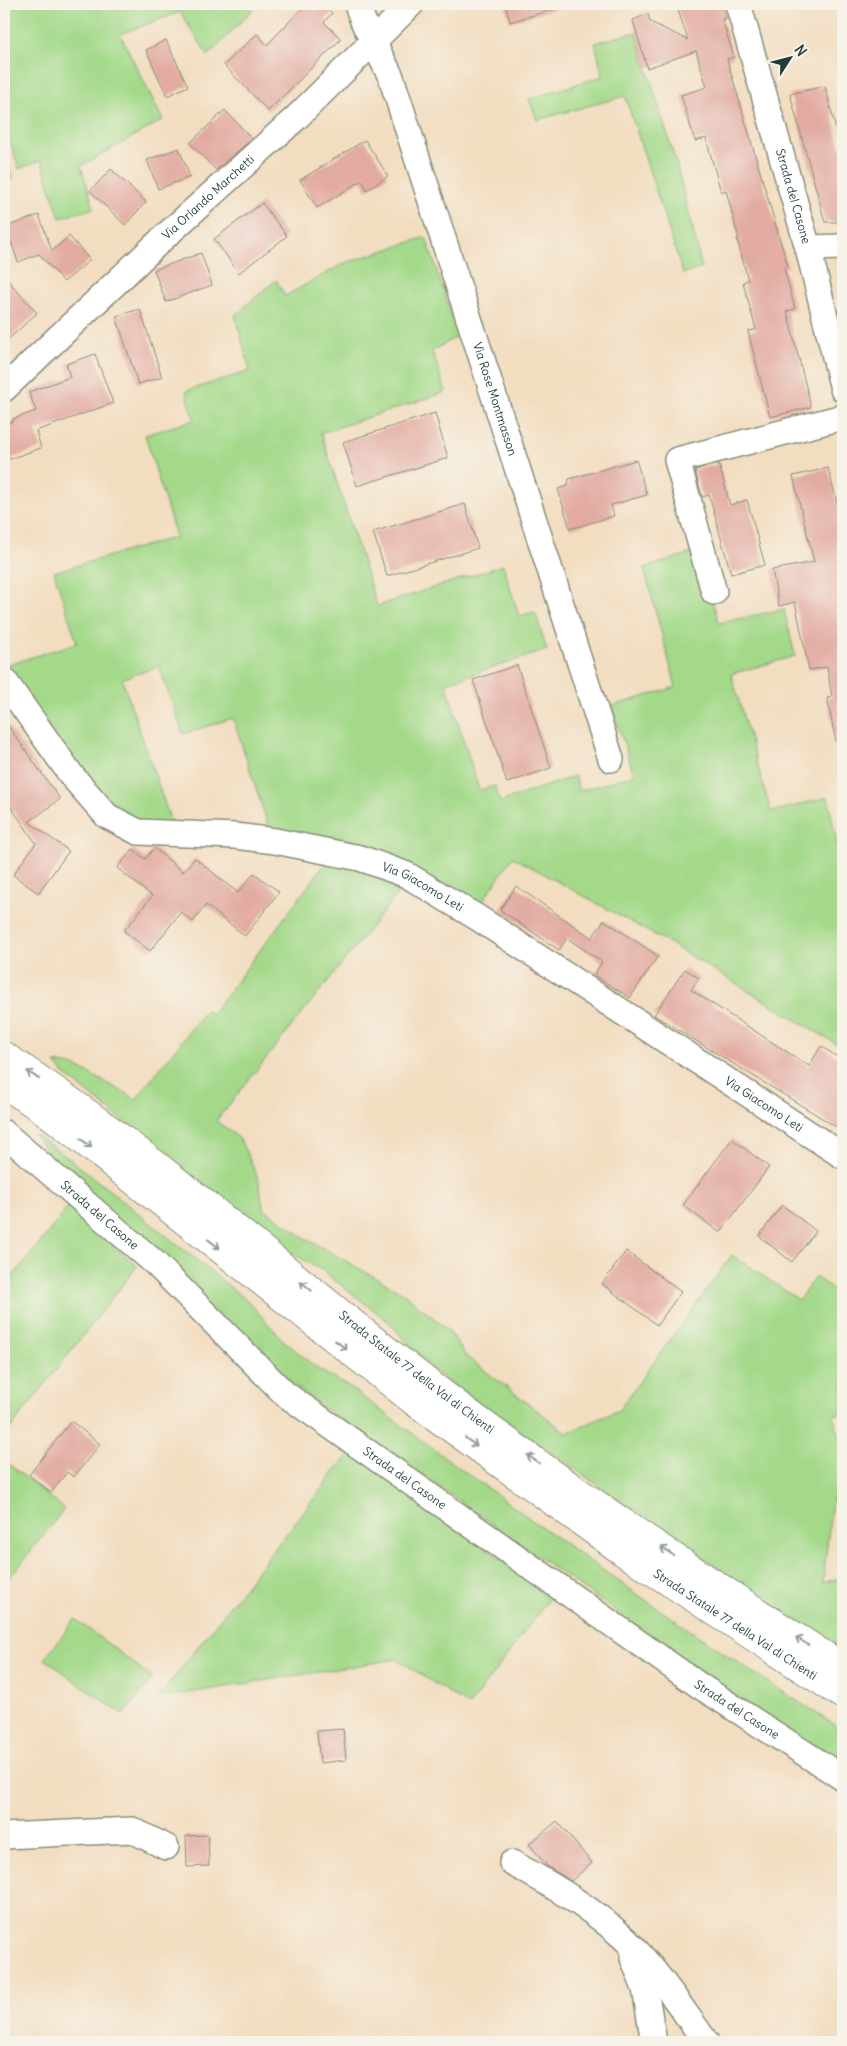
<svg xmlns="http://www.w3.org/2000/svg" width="847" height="2046" font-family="Delius,sans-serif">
<rect width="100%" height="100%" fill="#f7f3e8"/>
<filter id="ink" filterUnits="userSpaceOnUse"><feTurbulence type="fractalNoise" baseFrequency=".02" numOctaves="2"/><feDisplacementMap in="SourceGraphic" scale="10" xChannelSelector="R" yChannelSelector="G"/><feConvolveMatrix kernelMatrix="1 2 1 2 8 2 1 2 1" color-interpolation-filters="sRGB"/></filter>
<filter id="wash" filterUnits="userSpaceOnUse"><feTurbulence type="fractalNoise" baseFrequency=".0096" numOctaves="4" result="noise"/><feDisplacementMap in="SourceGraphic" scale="20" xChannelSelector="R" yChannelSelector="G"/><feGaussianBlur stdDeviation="1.12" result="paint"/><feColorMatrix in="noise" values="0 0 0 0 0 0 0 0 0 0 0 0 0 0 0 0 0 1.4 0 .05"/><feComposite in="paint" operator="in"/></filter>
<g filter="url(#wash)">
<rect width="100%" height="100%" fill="#f2ddc0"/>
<g fill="#a3d989" stroke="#618b5e">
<polygon points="4,4 258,4 208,56 180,12 120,34 163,120 81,166 94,208 60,218 41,160 19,169 8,134 4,135"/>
<polygon points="636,32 677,166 702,268 683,274 625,96 537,120 529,99 603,76 595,43"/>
<polygon points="4,153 13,179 4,183"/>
<polygon points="426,237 458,336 432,351 446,392 321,433 377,606 503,565 519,616 535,612 547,650 446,683 479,790 495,786 500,802 575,776 579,791 634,775 612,706 676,687 644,568 698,551 719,623 784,609 795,656 731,674 771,812 828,797 843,876 843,1048 669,943 513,857 477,909 270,831 233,718 183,734 159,666 122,679 172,825 142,824 112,808 76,768 7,665 77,643 54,572 176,537 145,435 194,420 186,391 250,371 235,315 276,280 285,296 345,263"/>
<polygon points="330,857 407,882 216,1121 239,1138 249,1158 259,1181 263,1208 305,1238 405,1294 449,1331 467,1357 567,1433 619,1410 732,1255 799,1300 815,1277 843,1296 843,1412 833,1416 843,1446 843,1490 832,1500 823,1583 843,1577 843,1651 778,1610 432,1370 389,1322 320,1269 277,1245 64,1074 55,1063 75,1066 136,1099 206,1010 212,1014"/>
<path d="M34,1134L69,1158L249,1302L282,1339L319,1370L349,1387C511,1506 673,1624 843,1730V1764L754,1709L374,1441L324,1409L280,1374L59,1168Z"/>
<polygon points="69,1206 137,1266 4,1437 4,1288"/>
<polygon points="351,1451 552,1595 469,1706 397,1659 158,1698"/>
<polygon points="4,1460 64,1509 4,1585"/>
<polygon points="75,1619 153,1678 123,1715 45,1659"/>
</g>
<g id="blocks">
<g fill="#e2aba2">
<polygon points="306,4 322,4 332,13 324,22 341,39 268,111 224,65 257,34 267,45"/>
<polygon points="505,4 557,4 558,8 510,22"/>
<polygon points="676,4 722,4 726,18 722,19 734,57 727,59 788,267 784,268 795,309 787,311 811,407 770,417 748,331 756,330 743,282 748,280 737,239 739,239 726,190 721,192 706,138 695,141 681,95 707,87 696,51 647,68 633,20 648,14 650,22 688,40"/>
<polygon points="166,40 188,86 167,96 146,50"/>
<polygon points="825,86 843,157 843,222 825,222 790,94"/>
<polygon points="225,110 252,139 216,170 190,143"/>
<polygon points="365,140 388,176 367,190 362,180 317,208 300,180"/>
<polygon points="179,148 190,177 158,189 147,160"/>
<polygon points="111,169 146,202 125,225 90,191"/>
<polygon points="262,203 287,236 239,273 214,239"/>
<polygon points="39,215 52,251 69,236 90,260 64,282 39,254 18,262 6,227"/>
<polygon points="201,253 212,285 166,302 154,270"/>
<polygon points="4,276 37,313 4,343"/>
<polygon points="140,309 162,377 138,384 116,316"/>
<polygon points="95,354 113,403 36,431 41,448 4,461 4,425 14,421 13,419 36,411 29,392 70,377 66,364"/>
<polygon points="435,413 448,458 357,486 343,442"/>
<polygon points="636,460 647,495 611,505 614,516 570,529 558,489 568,486 569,479"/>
<polygon points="719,464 730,505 747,500 765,565 731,574 709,495 702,497 695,470"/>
<polygon points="828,468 843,526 843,592 839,593 843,614 843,742 836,742 827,698 832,697 827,667 809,670 795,602 779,606 772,570 814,562 793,476"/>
<polygon points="465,504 478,548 387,576 373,532"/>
<polygon points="517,665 551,768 507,783 473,680"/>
<polygon points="4,720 60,799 29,822 69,851 38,893 13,875 36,843 4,797"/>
<polygon points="154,848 183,872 195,858 238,893 254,873 279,892 245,936 206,905 193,922 181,912 150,951 124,931 152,896 117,868 133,849 145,859"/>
<polygon points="516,886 592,938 604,920 658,956 630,998 594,975 602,962 567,938 559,950 500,910"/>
<polygon points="685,969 699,978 691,990 809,1066 821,1046 843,1061 843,1131 654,1015"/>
<polygon points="732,1139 769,1167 720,1233 683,1205"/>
<polygon points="782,1205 816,1231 792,1262 759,1236"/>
<polygon points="626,1251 681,1292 657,1325 602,1284"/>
<polygon points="71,1421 100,1444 74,1477 67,1472 51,1493 29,1475"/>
<polygon points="343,1729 346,1760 320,1763 317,1731"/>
<polygon points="557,1821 592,1863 571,1881 548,1867 529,1844"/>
<polygon points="208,1835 209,1866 187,1867 186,1836"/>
</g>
</g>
</g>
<g filter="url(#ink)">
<use href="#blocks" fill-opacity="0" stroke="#888d7a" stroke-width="1"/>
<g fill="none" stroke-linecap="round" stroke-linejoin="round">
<defs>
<g id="minor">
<path id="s1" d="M357,4L363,21L391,77L611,759"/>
<path id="s2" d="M738,4L808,248L843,389"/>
<polyline points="808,248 843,247"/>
<path id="s3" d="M4,389L161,240L297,117L411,4"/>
<polyline points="714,592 677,460 843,417"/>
<path id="s4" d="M4,680L72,776L107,816L138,832L235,836L275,841L360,858L407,875L478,918L843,1156"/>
<path id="s5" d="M4,1133L155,1263L285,1394L700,1686L843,1778"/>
<polyline points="4,1836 132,1830 166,1847"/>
<path d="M512,1863C552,1885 593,1909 626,1940C657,1970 681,2008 706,2042"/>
<polyline points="633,1958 645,1989 654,2042"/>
</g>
<g id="highway">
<path id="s6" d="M4,1056C153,1152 285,1273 426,1381C559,1483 701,1577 843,1667"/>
<path id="s7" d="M4,1084L48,1113L415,1402L622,1551L843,1695"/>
</g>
</defs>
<use href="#minor" stroke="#888d7a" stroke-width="28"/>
<use href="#highway" stroke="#888d7a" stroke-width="30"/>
<use href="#minor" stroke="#fff" stroke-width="25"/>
<use href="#highway" stroke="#fff" stroke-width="28"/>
</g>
<defs><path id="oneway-shaft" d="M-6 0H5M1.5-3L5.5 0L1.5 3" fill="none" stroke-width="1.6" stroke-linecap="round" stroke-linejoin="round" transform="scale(1.25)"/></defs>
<g stroke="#8f9e9a">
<use href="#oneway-shaft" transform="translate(33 1075) rotate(-147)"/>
<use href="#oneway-shaft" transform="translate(86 1143) rotate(38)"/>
<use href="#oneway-shaft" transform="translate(214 1244) rotate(38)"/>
<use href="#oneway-shaft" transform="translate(306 1286) rotate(-141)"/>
<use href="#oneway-shaft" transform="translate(341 1345) rotate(38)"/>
<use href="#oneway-shaft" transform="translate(471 1442) rotate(36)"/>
<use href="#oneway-shaft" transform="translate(533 1459) rotate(-145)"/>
<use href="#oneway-shaft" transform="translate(667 1551) rotate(-146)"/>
<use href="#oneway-shaft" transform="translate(802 1641) rotate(-148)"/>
</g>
</g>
<g text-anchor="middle" stroke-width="5" stroke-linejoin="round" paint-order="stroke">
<g font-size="12" fill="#1f3d34" stroke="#f7f3e8">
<text dy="4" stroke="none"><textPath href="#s2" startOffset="200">Strada del Casone</textPath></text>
<text dy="4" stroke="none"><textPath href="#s3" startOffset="280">Via Orlando Marchetti</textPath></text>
<text dy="4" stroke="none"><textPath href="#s1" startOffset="419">Via Rose Montmasson</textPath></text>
<text dy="4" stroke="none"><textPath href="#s4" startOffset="499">Via Giacomo Leti</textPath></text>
<text dy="4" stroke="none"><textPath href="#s4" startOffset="904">Via Giacomo Leti</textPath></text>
<text dy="4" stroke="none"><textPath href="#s5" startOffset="126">Strada del Casone</textPath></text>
<text dy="4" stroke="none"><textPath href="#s6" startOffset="520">Strada Statale 77 della Val di Chienti</textPath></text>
<text dy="4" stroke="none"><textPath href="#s5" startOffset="530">Strada del Casone</textPath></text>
<text dy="4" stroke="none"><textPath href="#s7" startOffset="910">Strada Statale 77 della Val di Chienti</textPath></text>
<text dy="4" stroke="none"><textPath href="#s5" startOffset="935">Strada del Casone</textPath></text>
</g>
</g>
<rect width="847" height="2046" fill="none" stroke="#f7f3e8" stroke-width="20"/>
<g transform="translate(790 58) rotate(54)" stroke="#f7f3e8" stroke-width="4" paint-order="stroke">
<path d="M0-4L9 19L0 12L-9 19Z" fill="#1f3d34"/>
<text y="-8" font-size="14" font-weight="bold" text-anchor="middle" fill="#1f3d34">N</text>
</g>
</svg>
